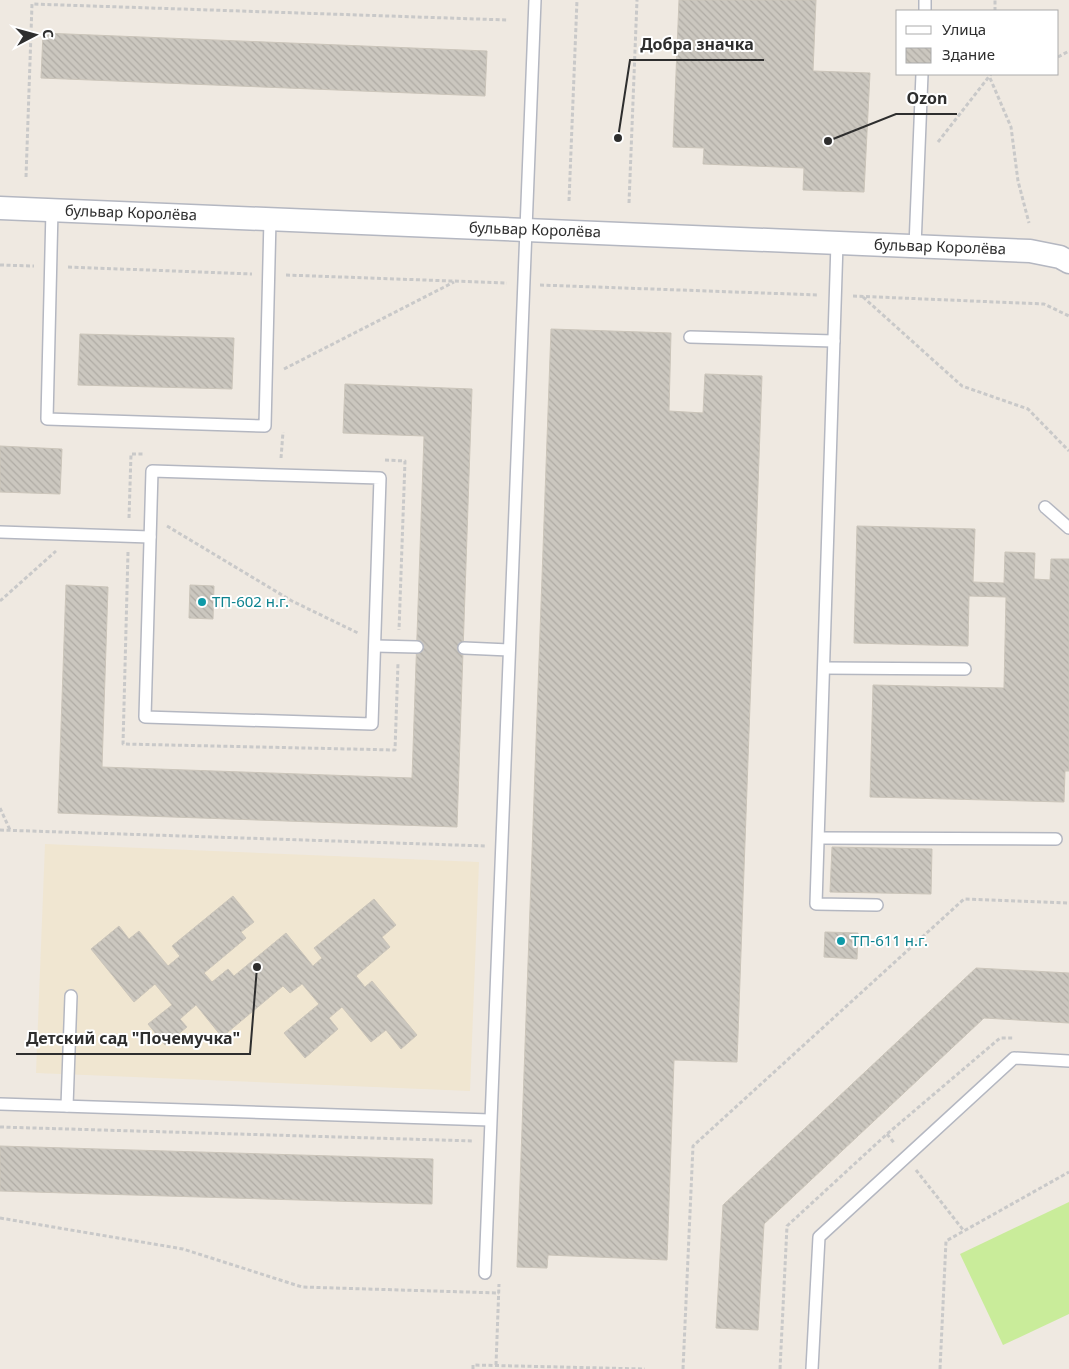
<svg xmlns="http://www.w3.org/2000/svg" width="1069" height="1369" font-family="'Noto Sans',sans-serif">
<defs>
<pattern id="building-back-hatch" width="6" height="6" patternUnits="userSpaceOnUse" patternTransform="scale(1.25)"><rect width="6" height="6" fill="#cbc7bf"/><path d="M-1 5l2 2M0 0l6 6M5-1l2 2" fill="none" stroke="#afaba4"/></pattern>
</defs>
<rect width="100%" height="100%" fill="#efe9e1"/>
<polygon fill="#f0e6d1" points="45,844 479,862 470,1091 36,1073"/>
<polygon fill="#c9ec9a" points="1069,1202 1069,1314 1003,1345 960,1254"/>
<g fill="url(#building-back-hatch)" stroke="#cbc5ba">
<polygon points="679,0 816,0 813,71 870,73 864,192 803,190 804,168 703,164 704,148 673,147"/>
<polygon points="43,33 487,51 485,96 41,78"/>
<polygon points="551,329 671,333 669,411 703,413 705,374 762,376 737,1062 674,1060 667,1260 548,1255 547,1268 517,1267"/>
<polygon points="80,334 234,338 232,389 78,385"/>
<polygon points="345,384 472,389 457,827 58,813 66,585 108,587 102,767 412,778 424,436 343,433"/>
<polygon points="0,446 62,449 60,494 0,492"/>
<polygon points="857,526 975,529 973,582 1004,583 1005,552 1035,553 1034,579 1050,580 1051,559 1069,559 1069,771 1065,771 1064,802 870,797 873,685 1004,688 1006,597 969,596 968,646 854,643"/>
<polygon points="190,585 214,586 213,619 189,618"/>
<polygon points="832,847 932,849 931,894 830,892"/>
<polygon points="233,896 254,922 241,932 246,938 204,973 212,982 228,969 234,976 286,933 313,966 322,958 314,948 374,899 396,925 382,937 390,947 356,976 365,987 372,981 417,1035 401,1049 386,1030 371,1042 342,1007 329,1018 338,1029 305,1058 284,1033 319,1004 302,984 290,993 283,986 222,1037 196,1005 180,1019 187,1027 165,1045 148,1024 172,1005 155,984 134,1002 91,949 119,926 129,939 139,931 168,966 180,956 172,946"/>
<polygon points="825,932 858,933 857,959 824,957"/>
<polygon points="976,968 1069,973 1069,1023 984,1018 764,1224 758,1330 716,1328 723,1205"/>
<polygon points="0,1146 433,1159 432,1204 0,1191"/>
</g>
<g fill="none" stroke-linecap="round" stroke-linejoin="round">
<defs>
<g id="service">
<polyline points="925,11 925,0"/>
<polyline points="52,210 47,419 265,426 270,219"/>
<polyline points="837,243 816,904 877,905"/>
<polyline points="915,246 922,74"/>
<polyline points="690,337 834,341"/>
<polygon points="152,471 380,478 372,724 145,717"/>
<polyline points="1045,507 1069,528"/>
<polyline points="0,532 150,537"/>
<polyline points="375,646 417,647"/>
<polyline points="464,648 509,650"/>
<polyline points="824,668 965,669"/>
<polyline points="819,838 1056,839"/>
<polyline points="0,1104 490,1120"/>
<polyline points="67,1106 71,996"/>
<polyline points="485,1273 535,0"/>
<polyline points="812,1369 819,1237 1014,1058 1069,1061"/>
</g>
<polyline id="minor" points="0,208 1030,251 1060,257 1069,262"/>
</defs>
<use href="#service" stroke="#b4b7c1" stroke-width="14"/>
<use href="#minor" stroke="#b4b7c1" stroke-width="25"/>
<g stroke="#c9c9c9" stroke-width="3" stroke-dasharray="4 2.5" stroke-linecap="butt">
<polyline points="995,11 995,0"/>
<polyline points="1058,57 1069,51"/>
<polyline points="990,78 1011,127 1018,181 1029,223"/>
<polyline points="938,142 991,74"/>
<polyline points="26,177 32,4 507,20"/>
<polyline points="569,201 577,0"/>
<polyline points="629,203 637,0"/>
<polyline points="0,265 34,266"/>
<polyline points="68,267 252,274"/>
<polyline points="286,275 507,283"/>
<polyline points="540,285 819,295"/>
<polyline points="853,296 1044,304 1069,316"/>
<polyline points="863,297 962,386 1028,409 1069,451"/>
<polyline points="284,369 454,282"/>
<polyline points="281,458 283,432"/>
<polyline points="385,460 405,461 399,630"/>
<polyline points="129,518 131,454 145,454"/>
<polyline points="167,526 292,601 358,633"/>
<polyline points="128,552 123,744 395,750 398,663"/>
<polyline points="0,601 56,551"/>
<polyline points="0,808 10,830"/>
<polyline points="0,830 486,846"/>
<polyline points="0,1127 474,1141"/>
<polyline points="887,1134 895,1144"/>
<polyline points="916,1170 964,1231"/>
<polyline points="0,1218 183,1249 302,1287 499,1293"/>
<polyline points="496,1365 499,1284"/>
<polyline points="473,1369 473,1365 645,1369"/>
<polyline points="683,1369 693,1146 964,899 1069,903"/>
<polyline points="780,1369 787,1226 887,1134 1000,1038 1013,1038"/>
<polyline points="940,1369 946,1241 1069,1172"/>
</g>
<use href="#service" stroke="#fff" stroke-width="11"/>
<use href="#minor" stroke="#fff" stroke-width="22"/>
</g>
<g fill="#0f9aa8" stroke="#fff" stroke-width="2">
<circle cx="202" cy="602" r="5"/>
<circle cx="841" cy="941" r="5"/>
</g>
<g text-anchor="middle" stroke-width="4" stroke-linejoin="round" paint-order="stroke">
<g font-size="15" fill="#2e2e2e" stroke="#fff">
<text transform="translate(131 213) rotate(2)" y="5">бульвар Королёва</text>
<text transform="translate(535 230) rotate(2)" y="5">бульвар Королёва</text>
<text transform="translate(940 247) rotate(2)" y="5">бульвар Королёва</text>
</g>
<g font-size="15" fill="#0d838f" stroke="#fff" text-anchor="start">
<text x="212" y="607">ТП-602 н.г.</text>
<text x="851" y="946">ТП-611 н.г.</text>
</g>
</g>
<path fill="none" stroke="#2e2e2e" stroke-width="2" d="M618 138L630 60H764M828 141L896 114H957M257 967L250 1054H16"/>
<g fill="#2e2e2e" stroke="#fff" stroke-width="2">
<circle cx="618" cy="138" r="5"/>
<circle cx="828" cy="141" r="5"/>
<circle cx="257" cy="967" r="5"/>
</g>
<g font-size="16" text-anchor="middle" font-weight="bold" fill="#2e2e2e" stroke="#fff" stroke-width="4" stroke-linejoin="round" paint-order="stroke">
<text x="697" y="50">Добра значка</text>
<text x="927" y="104">Ozon</text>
<text x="133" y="1044">Детский сад "Почемучка"</text>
</g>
<rect x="896" y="10" width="162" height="65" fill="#ffffff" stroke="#ababab"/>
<rect x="906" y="26" width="25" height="8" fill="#ffffff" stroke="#ababab"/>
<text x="942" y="35" font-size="15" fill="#2e2e2e">Улица</text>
<rect x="906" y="48" width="25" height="15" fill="url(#building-back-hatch)" stroke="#ababab"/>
<text x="942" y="60" font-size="15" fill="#2e2e2e">Здание</text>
<g transform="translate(35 35) rotate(84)" stroke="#ffffff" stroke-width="4" paint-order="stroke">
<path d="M0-4L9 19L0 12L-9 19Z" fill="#2e2e2e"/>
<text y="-8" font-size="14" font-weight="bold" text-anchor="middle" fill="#2e2e2e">С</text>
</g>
</svg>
